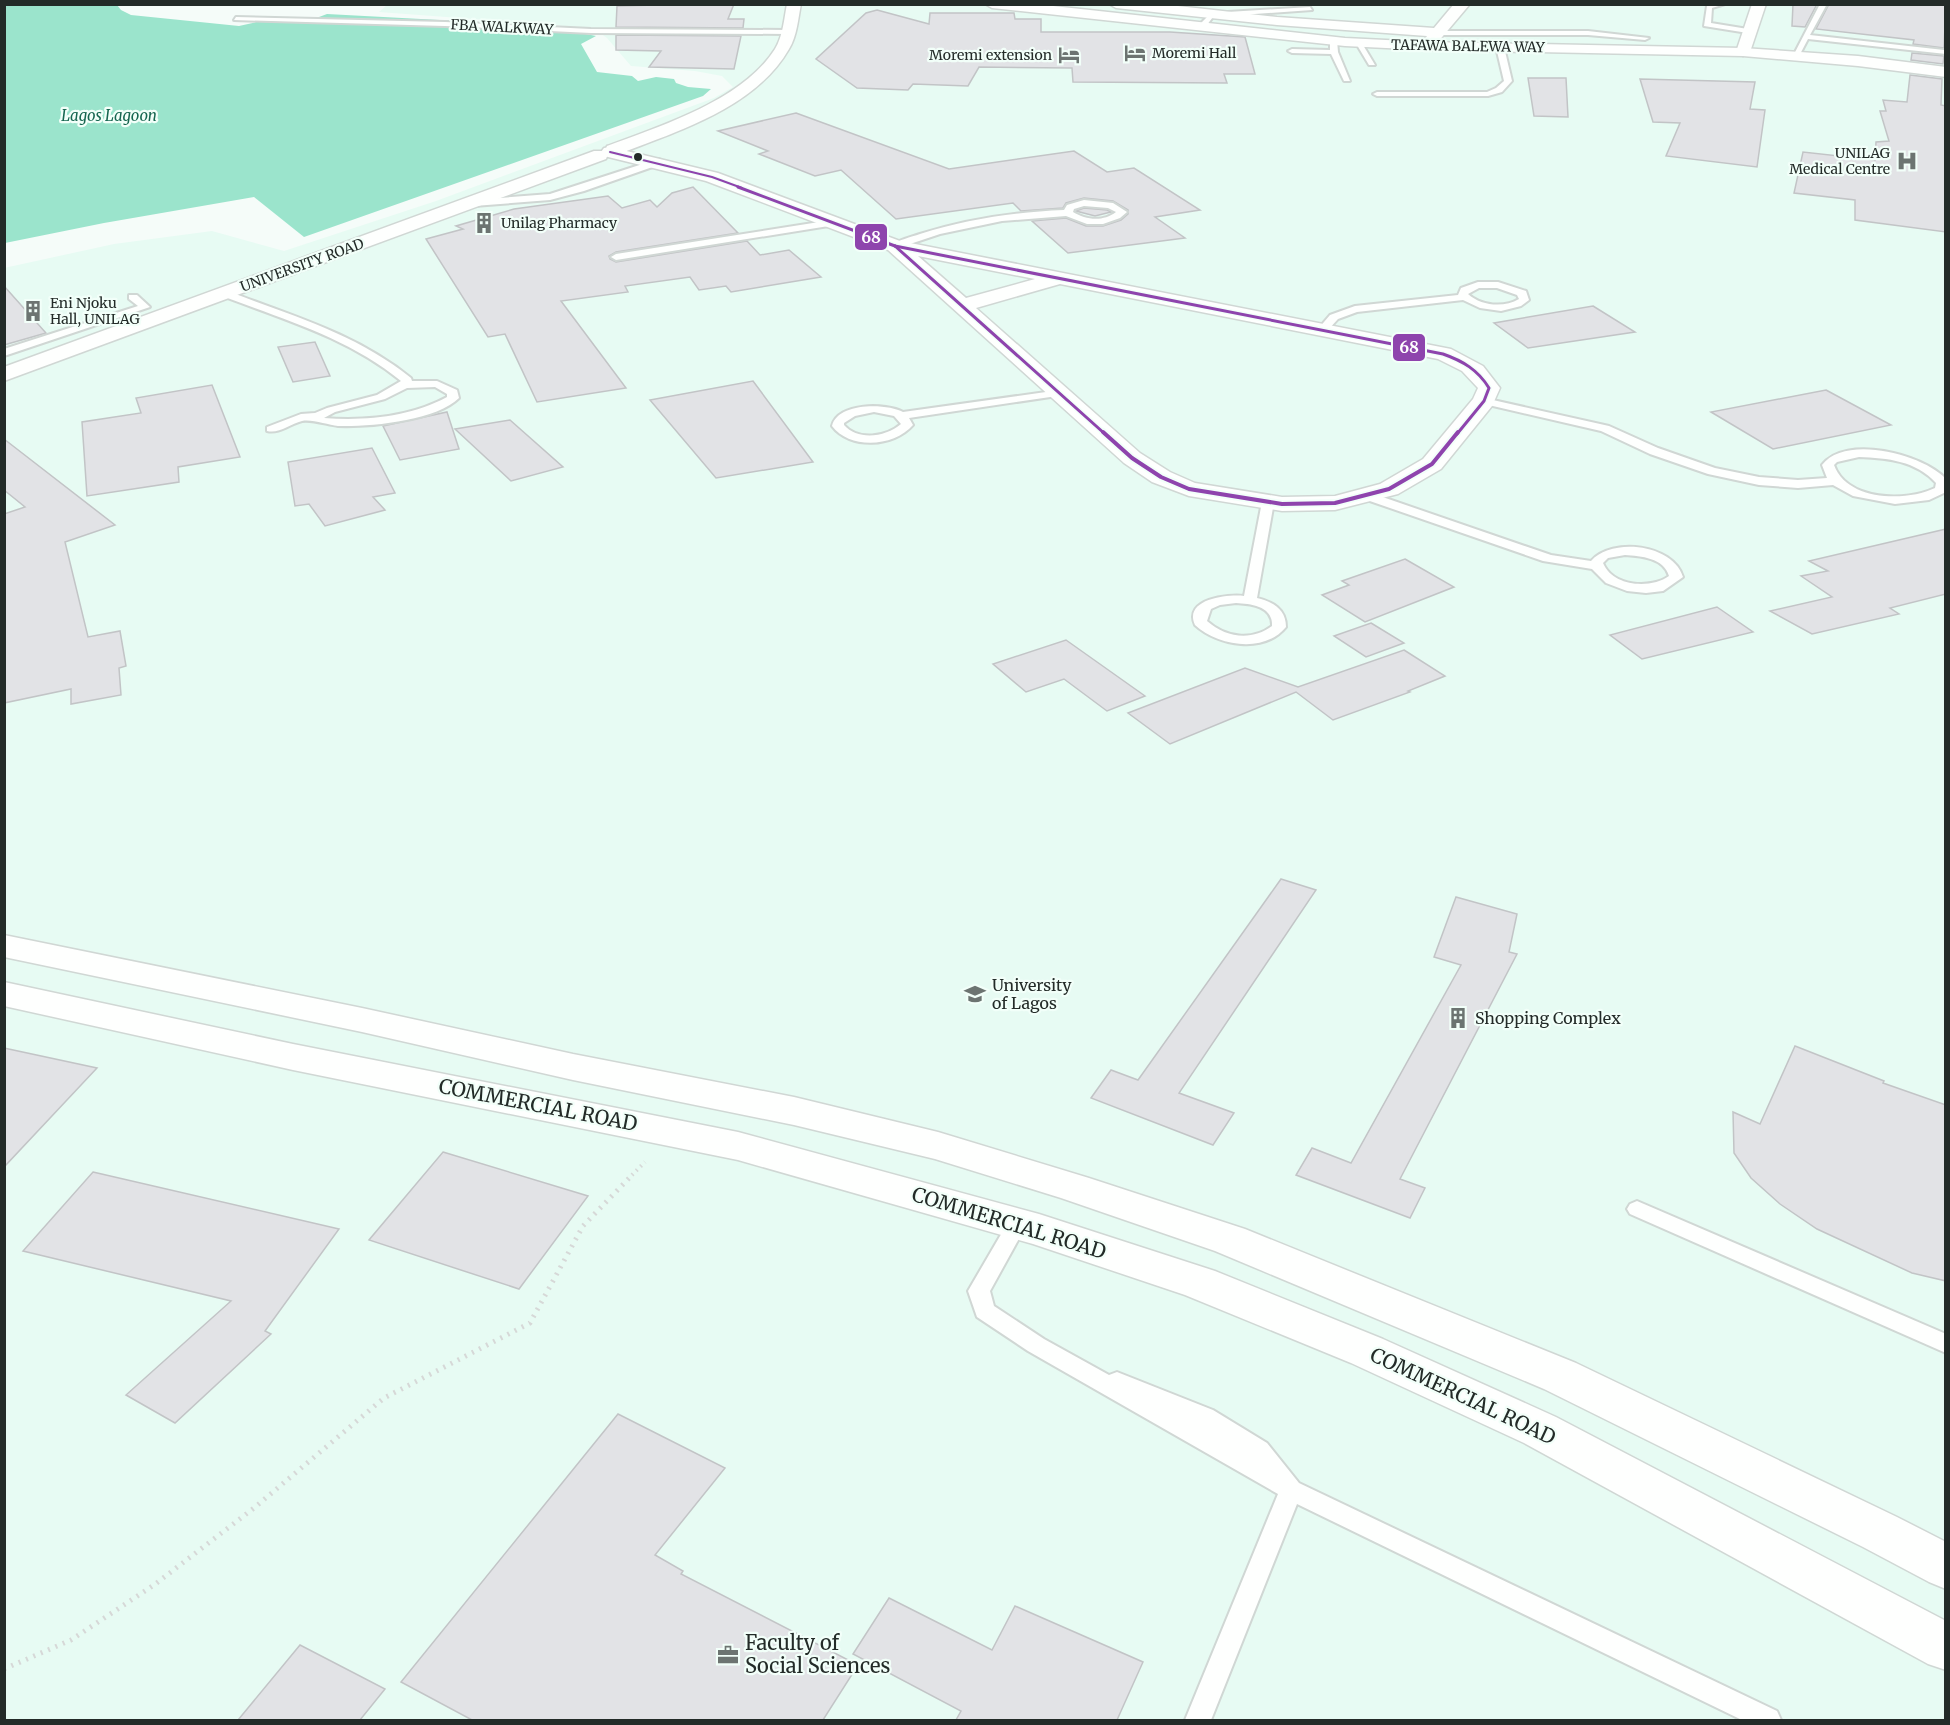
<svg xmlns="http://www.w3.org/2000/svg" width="1950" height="1725" font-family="Merriweather,serif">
<rect width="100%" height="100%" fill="#f5fcf9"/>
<polygon fill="#e7fbf3" points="387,5 1945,5 1945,1720 5,1720 4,268 114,244 212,231 284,251 436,201 714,98 733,87 722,76 695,71 631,66 607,38 593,28 379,12"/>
<polygon fill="#9be4cc" points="5,5 117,5 121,10 131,15 239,26 270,19 311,20 327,14 572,27 581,33 596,36 581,44 597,72 632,76 638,81 656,77 674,79 676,83 688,87 711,89 703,96 304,237 254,197 104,223 5,243"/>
<g fill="#e2e3e6" stroke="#c2c4c6" stroke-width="1.5">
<polygon points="696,4 734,4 728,19 744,19 743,28 616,27 617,6"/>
<polygon points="1793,4 1817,4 1805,27 1792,26"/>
<polygon points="1829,4 1946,4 1944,48 1913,44 1914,40 1816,29"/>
<polygon points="877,10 929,24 930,13 1014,13 1015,19 1041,19 1041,32 1170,32 1245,37 1255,74 1224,74 1227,83 1073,82 1072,68 979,67 968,86 913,84 908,90 857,88 816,59 866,13"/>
<polygon points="616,35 741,36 734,69 649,67 661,51 616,50"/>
<polygon points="1912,53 1944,56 1943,64 1911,60"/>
<polygon points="1910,75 1942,79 1941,105 1946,106 1946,232 1855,220 1855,200 1794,193 1803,152 1875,160 1876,142 1889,141 1880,111 1886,111 1883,100 1907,102"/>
<polygon points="1528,78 1566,78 1568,117 1534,116"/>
<polygon points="1640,79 1755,82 1750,109 1765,110 1757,167 1666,156 1680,123 1653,122"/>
<polygon points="796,113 949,169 1074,151 1107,172 1134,168 1200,210 1155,217 1185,238 1068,253 1032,221 1066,218 1086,226 1103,226 1121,220 1128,214 1128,210 1113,201 1084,198 1066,203 1063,208 1021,211 1013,203 896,219 841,170 815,176 759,154 768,151 718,131"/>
<polygon points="693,187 738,233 616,252 609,256 610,259 616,262 747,241 760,255 789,250 821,277 731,292 726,286 699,290 690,277 625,286 628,292 561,301 626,388 537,402 505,334 488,337 426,239 463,229 456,226 514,209 608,196 622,208 650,200 657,207 672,193"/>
<polygon points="1084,208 1107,210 1111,212 1095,216 1076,211"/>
<polygon points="4,286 46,333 4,345"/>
<polygon points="1593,306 1635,332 1528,348 1494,323"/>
<polygon points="315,342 330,376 293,382 278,347"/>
<polygon points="753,381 813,462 716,478 650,400"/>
<polygon points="212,385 240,457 178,467 179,482 87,496 82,422 141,413 136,398"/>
<polygon points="1826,390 1891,425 1773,449 1711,412"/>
<polygon points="447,412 459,449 400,460 383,426"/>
<polygon points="510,420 563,467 511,481 455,429"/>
<polygon points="4,439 115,525 65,542 88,637 120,631 126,666 119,668 121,695 71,704 71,689 4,703 4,514 25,507 4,490"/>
<polygon points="372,448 395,493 373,497 385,510 325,526 309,504 295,506 288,462"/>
<polygon points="1946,529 1946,594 1890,608 1899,614 1812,634 1770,611 1832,597 1801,576 1828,571 1809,561"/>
<polygon points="1405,559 1454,587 1365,622 1322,595 1349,585 1342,581"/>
<polygon points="1717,607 1753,632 1642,659 1610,635"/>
<polygon points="1371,623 1404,643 1366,657 1334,636"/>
<polygon points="1066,640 1145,696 1107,711 1064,679 1026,692 993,664"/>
<polygon points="1404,650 1445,676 1408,691 1410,692 1333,720 1296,692 1170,744 1128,713 1245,668 1298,687"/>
<polygon points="1281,879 1316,890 1179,1093 1234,1113 1213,1145 1091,1098 1111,1070 1138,1080"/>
<polygon points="1456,897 1517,914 1509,952 1517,954 1400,1179 1425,1188 1410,1218 1296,1175 1312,1148 1351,1163 1461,965 1434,957"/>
<polygon points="1795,1046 1884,1081 1883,1083 1946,1105 1946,1281 1912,1273 1817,1229 1780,1204 1751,1178 1734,1153 1733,1112 1760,1124"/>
<polygon points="4,1048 97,1068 4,1167"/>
<polygon points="443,1152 588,1196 519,1289 369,1240"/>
<polygon points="93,1172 339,1229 265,1331 271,1334 175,1423 126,1395 231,1301 23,1251"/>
<polygon points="618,1414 725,1468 655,1555 683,1571 681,1574 858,1665 823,1720 472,1720 401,1682"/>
<polygon points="889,1598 992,1650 1015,1606 1143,1662 1117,1720 956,1720 961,1711 853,1654"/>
<polygon points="300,1645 385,1689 360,1720 238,1720"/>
</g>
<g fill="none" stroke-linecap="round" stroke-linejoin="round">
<defs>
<g id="lane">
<polygon points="1725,4 1712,8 1711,23 1754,30 1754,34 1704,26 1707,6"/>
<polygon points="1820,4 1827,4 1810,35 1944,50 1946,54 1808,39 1798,58 1792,58"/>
<polygon points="1310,7 1312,10 1213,17 1203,30 1196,28 1211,13"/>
<polygon points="236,17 445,22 591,29 788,30 792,32 788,34 591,33 445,26 234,20"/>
<polygon points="1438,31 1588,31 1649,38 1645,40 1588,35 1435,35"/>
<polygon points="1330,38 1337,40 1338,52 1350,81 1344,81 1331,54 1292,53 1288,51 1292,49 1330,50"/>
<polygon points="1354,40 1360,40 1375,65 1369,65"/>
<polygon points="1500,45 1504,47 1512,81 1502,92 1488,96 1377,96 1373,94 1377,92 1487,92 1496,88 1504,81 1496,47"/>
<polygon points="658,159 661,160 661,164 584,191 550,200 474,206 469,203 474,200 550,194"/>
<path d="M1084,200L1113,203L1127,212L1120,218L1103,224H1087L1066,216L1002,221L940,234L895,249L890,246C898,240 911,237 920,234C967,219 1015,212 1064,210L1067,205ZM1084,206L1108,208L1116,212C1103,222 1086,220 1073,212L1074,209Z"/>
<polygon points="832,220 837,223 835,225 616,260 611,257 616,254"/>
<path d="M1478,282H1498L1526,291L1529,300L1521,306L1501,311L1480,308L1463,300L1357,312L1338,319L1327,331L1318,329L1330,315L1355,306L1458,295L1461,288ZM1479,288H1497L1517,295L1519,299C1504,308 1481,306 1468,294Z"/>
<path d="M222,292H230C293,316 357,334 411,378L412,381H437L457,390L459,398C436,421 369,427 338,426C328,425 312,419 302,421C290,424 279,434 267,431V427L301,414L315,413L327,408L377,395L401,381C348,338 285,320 222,296ZM435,387L447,394V397C410,417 366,421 324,418L335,412L385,399L407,388Z"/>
<polygon points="129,295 137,295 150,307 4,356 4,349 138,306 129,299"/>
<path d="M1060,390L1064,391V395L909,418L913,425C894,447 850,450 832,426C837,402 887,403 903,412ZM874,412L894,416L901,424C886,437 858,441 844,425V423L855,416Z"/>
<path d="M1484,398L1609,426L1658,448L1715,468L1759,477L1798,480L1827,478L1822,465C1845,434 1923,454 1946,479V492L1929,500L1895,504L1853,496L1833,485L1798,488L1759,485L1708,474L1650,454L1601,431L1480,403L1478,401ZM1859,457C1888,458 1916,461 1936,483L1935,488C1906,502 1847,501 1834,465L1837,462Z"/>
<path d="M1368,492L1551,555L1591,561C1612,537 1673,544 1683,577L1663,591L1646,593L1627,591L1606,583L1592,569L1543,561L1364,499L1362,496ZM1625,555C1641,556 1664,558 1669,576C1651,589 1613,587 1603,563L1608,558Z"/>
<path d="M1268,498L1274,502L1257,598C1273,602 1286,609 1286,627C1264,654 1218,646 1195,625C1183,599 1228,594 1244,596L1262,502ZM1236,603C1251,604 1273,606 1272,626C1252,641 1226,638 1207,621L1211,609L1220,605Z"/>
<polygon points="1637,1201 1946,1334 1946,1353 1630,1214 1627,1209 1630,1204"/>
<polygon points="1017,1216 1024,1219 1027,1224 990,1291 994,1306 1044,1339 1109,1375 1117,1372 1213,1410 1267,1443 1299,1483 1777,1711 1781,1720 1742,1720 1297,1504 1211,1720 1185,1720 1278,1494 1028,1351 977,1317 968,1291 1010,1219"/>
</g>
<g id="street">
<polygon points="1109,4 1160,4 1277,17 1434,28 1454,4 1470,4 1432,49 1427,50 1420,46 1427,36 1277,25 1116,8"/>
<polygon points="1752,4 1766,4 1750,52 1743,56 1736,52"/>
<path d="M610,147L718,173L900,241L1451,349L1483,366L1500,388L1492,406L1441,469L1398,494L1335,510L1282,511L1189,496L1152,482L1124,463L888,250L706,181L604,156L601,152L604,148ZM918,256L1035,279L966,298ZM1060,284L1438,359L1462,371L1478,388L1473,399L1423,459L1380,484L1335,496L1282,497L1195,483L1170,472L1140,453L976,308Z"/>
</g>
<g id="secondary">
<path d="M787,4H801C798,19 797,36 789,49C755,108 678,131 619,154H608L606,159L4,381V367L594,151H605L607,146C661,126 743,100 775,49C783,36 784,19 787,4Z"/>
<polygon points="985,4 1035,4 1345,38 1427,42 1743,48 1858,56 1946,67 1946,77 1858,66 1743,56 1427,50 1345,46 992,8"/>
<polygon points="4,935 362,1008 573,1054 794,1097 938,1132 1089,1178 1245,1229 1576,1363 1897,1517 1946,1542 1946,1589 1929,1582 1863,1547 1544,1389 1215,1251 1061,1198 935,1159 794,1125 573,1080 362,1032 4,957"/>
<polygon points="4,982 293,1044 738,1132 1039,1214 1215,1271 1383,1339 1556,1417 1946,1621 1946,1670 1928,1664 1524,1443 1351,1363 1185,1295 1033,1244 738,1160 293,1070 4,1006"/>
</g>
</defs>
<use href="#lane" stroke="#d0d7d4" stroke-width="4"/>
<use href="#street" stroke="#d0d7d4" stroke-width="3"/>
<use href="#secondary" stroke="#d0d7d4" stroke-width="3"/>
<polyline stroke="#d6d8d7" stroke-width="4" stroke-dasharray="1.5 4.5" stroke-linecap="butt" points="632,1175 645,1162"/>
<polyline stroke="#d6d8d7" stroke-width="5" stroke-dasharray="2 6" stroke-linecap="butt" points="4,1669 71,1640 154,1585 254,1508 384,1398 530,1323 583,1226 633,1174"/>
<use href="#lane" fill="#fefffe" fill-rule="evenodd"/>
<use href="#street" fill="#fefffe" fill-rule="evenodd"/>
<use href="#secondary" fill="#fefffe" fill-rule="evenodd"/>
<defs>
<polyline id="bus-1-far2" points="610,152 712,177 742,188"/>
<g id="bus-1-far1">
<polyline points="738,187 895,246"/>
<path d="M895,246L1443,354C1463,361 1478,370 1489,388L1484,401L1457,434"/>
<polyline points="895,246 1105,434"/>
</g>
<polyline id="bus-1" points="1103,432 1132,458 1161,477 1189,489 1282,504 1335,503 1389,489 1432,464 1458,432"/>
</defs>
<use href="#bus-1-far2" stroke="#f2fff9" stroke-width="4.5"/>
<use href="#bus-1-far1" stroke="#f2fff9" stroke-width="6"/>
<use href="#bus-1" stroke="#f2fff9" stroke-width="8"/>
<use href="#bus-1-far2" stroke="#8e44ad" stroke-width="2"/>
<use href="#bus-1-far1" stroke="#8e44ad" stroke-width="3"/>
<use href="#bus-1" stroke="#8e44ad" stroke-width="4"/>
</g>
<defs>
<symbol id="hotel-bare" viewBox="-9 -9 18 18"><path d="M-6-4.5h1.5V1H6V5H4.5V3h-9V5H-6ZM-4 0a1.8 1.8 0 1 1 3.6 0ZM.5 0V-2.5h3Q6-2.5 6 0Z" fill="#6c7471" stroke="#f2fff9" stroke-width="2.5" paint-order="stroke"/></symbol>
<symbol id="hospital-bare" viewBox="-9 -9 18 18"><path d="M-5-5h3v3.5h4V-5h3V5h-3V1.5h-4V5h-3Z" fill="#6c7471" stroke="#f2fff9" stroke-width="2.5" paint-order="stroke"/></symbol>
<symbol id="building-bare" viewBox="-9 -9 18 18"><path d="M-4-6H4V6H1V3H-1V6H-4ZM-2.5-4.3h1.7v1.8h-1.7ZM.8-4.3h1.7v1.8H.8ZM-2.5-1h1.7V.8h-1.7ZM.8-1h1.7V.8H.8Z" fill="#6c7471" stroke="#f2fff9" stroke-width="2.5" paint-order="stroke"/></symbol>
<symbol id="university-bare" viewBox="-9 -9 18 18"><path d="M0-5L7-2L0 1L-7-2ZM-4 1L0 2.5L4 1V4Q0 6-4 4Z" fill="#6c7471" stroke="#f2fff9" stroke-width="2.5" paint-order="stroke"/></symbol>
<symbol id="office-bare" viewBox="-9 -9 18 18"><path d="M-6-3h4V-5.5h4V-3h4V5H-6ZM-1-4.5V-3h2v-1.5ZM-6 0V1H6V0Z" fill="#6c7471" stroke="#f2fff9" stroke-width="2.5" paint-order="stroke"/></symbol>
</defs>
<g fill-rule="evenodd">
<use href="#hotel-bare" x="1120" y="38" width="30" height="30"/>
<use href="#hotel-bare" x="1054" y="40" width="30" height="30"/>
<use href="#hospital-bare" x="1892" y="146" width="30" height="30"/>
<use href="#building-bare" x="469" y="208" width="30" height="30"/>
<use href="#building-bare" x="18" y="296" width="30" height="30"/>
<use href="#university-bare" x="960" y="979" width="30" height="30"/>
<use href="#building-bare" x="1443" y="1003" width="30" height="30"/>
<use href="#office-bare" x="713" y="1640" width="30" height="30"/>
</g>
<circle fill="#232b28" stroke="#f2fff9" stroke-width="2" cx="638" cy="157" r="5"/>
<g text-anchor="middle" stroke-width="4.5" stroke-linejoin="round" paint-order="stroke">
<g font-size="14" fill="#232b28" stroke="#f2fff9">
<text transform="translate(502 27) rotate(3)" y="5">FBA WALKWAY</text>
<text transform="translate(1468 46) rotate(1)" y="5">TAFAWA BALEWA WAY</text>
<text transform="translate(302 265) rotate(-20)" y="5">UNIVERSITY ROAD</text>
</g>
<g font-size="14" fill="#232b28" stroke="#f2fff9" text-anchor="start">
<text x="1152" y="58">Moremi Hall</text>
<text x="1052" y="60" text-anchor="end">Moremi extension</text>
<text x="1890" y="158" text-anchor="end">UNILAG<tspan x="1890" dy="16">Medical Centre</tspan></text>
<text x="501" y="228">Unilag Pharmacy</text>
<text x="50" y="308">Eni Njoku<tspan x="50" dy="16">Hall, UNILAG</tspan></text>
</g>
<g font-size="15" font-style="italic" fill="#166650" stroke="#f2fff9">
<text x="109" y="121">Lagos Lagoon</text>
</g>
<g font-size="16" fill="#232b28" stroke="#f2fff9" text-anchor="start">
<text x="992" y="991">University<tspan x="992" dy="18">of Lagos</tspan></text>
<text x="1475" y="1024">Shopping Complex</text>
</g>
<g font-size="20" fill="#232b28" stroke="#f2fff9">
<text transform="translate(538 1105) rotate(11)" y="7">COMMERCIAL ROAD</text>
<text transform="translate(1009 1223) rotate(17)" y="7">COMMERCIAL ROAD</text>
<text transform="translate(1463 1396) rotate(25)" y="7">COMMERCIAL ROAD</text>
</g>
<g font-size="20" fill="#232b28" stroke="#f2fff9" text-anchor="start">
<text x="745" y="1650">Faculty of<tspan x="745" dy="23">Social Sciences</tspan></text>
</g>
</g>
<g stroke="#f2fff9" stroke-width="2">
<rect x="854" y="223" width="34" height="28" rx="6" fill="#8e44ad"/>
<rect x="1392" y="333" width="34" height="29" rx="6" fill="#8e44ad"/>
</g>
<g font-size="16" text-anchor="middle" font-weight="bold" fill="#fff">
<text x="871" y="243">68</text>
<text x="1409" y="353">68</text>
</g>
<rect width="1950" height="1725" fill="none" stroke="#232b28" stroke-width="12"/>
</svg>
